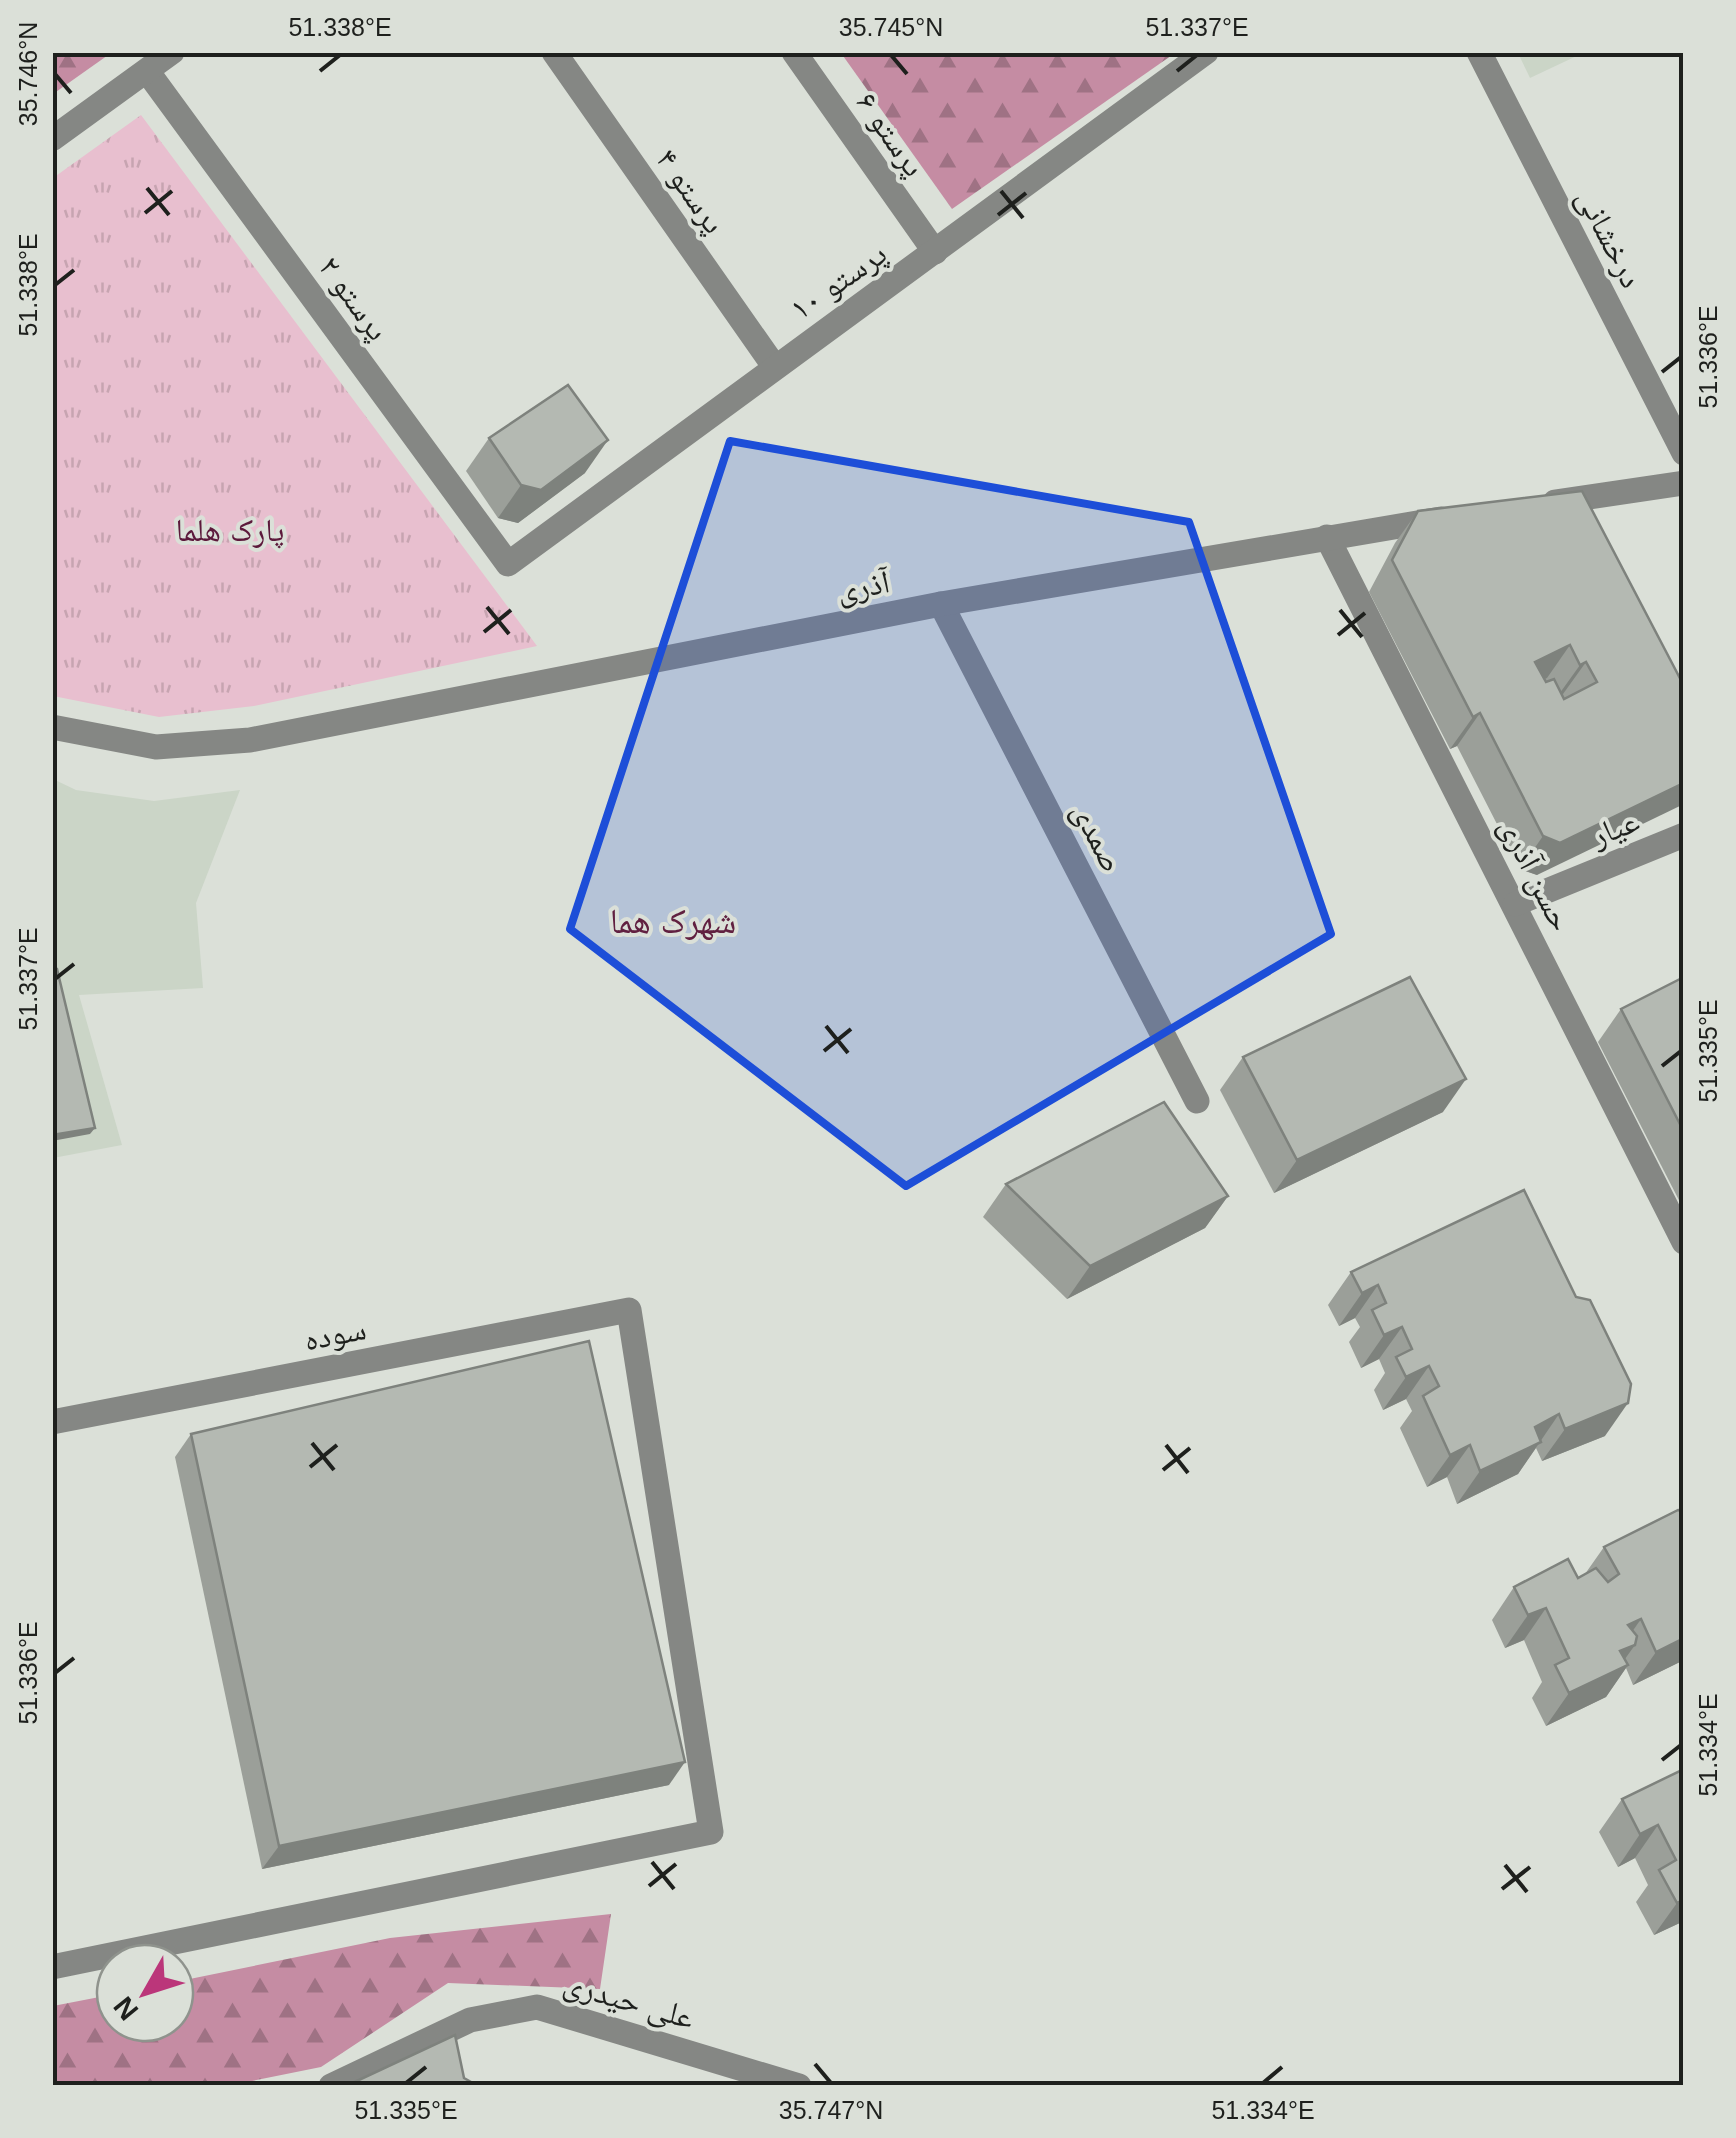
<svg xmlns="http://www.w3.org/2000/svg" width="1736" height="2138" font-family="Helvetica,'Noto Naskh Arabic',sans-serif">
<defs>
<pattern id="forest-firs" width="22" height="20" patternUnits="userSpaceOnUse" patternTransform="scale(2.5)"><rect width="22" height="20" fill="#c58ca3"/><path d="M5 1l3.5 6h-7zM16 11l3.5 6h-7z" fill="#9f7284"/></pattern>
<pattern id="park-tufts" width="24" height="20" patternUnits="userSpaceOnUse" patternTransform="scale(2.5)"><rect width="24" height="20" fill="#e8bfcf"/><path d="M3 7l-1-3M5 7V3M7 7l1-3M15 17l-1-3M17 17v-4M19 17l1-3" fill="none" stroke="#c7a4b1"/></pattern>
</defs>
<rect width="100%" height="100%" fill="#dbe0d8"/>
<g fill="#cbd5c7">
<polygon points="1518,53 1583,53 1530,78"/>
<polygon points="53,779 76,790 154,801 240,790 196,903 203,988 79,995 122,1145 53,1158"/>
</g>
<g fill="url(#forest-firs)">
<polygon points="53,52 111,52 111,53 53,94"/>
<polygon points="841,53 1175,53 952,209"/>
<polygon points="611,1914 600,1989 448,1983 321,2067 232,2085 53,2085 53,2006 115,1994 115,2023 175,2023 175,1982 390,1938"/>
</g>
<polygon fill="url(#park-tufts)" points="141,115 537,646 254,706 159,717 53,696 53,178"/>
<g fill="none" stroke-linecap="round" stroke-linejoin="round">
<g stroke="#858784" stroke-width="25">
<polyline points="554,52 774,366"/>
<polyline points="794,52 935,252"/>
<polyline points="1479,52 1684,453"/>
<polyline points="147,71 508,564 1206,52"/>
<polyline points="52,139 172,52"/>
<polyline points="1555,502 1684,483"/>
<polyline points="1327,537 1684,1242"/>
<polyline points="941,604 1197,1101"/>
<polyline points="52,727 156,747 250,740 941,604 1441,519"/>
<polyline points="1515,904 1684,835"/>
<polyline points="52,1422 629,1310 711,1832 52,1967"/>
<polyline points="331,2086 470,2020 537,2007 799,2086"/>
</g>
</g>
<g fill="#9b9f99">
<polygon points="489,438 585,473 518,523 498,518 466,471"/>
<polygon points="1418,511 1684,686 1537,875 1520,869 1457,746 1450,749 1369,592 1395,543"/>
<polygon points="1684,977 1684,1210 1598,1042 1621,1009"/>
<polygon points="1243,1057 1443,1112 1274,1193 1220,1090"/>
<polygon points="1006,1184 1228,1196 1205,1228 1067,1299 983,1217"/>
<polygon points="1524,1190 1605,1436 1542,1461 1536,1448 1518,1474 1457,1504 1447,1477 1427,1487 1400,1428 1412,1411 1406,1399 1383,1410 1374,1390 1385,1373 1379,1359 1361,1368 1349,1342 1360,1327 1355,1318 1339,1326 1328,1305 1351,1272"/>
<polygon points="191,1434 669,1785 262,1869 175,1457"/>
<polygon points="1684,1512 1684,1660 1633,1685 1626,1668 1606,1697 1546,1726 1532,1698 1542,1682 1524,1640 1505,1648 1492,1620 1514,1587 1578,1578 1585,1574 1604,1547"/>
<polygon points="1684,1769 1684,1921 1654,1935 1636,1902 1648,1885 1635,1858 1618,1867 1599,1832 1622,1799"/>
</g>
<g fill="#7e827d">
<polygon points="608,440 585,473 518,523 498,518 521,485"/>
<polygon points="1570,645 1547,678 1512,694 1535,662"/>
<polygon points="1586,662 1563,694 1557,697 1580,665"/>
<polygon points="1480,713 1457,746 1450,749 1473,717"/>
<polygon points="1684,783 1684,804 1537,875 1520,869 1543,836"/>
<polygon points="1466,1079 1443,1112 1274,1193 1297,1160"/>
<polygon points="95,1128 90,1134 52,1141 52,1135"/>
<polygon points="1228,1196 1205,1228 1067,1299 1090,1266"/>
<polygon points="1378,1285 1355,1318 1339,1326 1362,1293"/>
<polygon points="1402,1327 1379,1359 1361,1368 1384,1335"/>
<polygon points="1429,1366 1406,1399 1383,1410 1406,1377"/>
<polygon points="1628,1403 1605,1436 1542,1461 1565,1429"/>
<polygon points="1559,1414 1518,1474 1457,1504 1480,1471 1535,1427"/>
<polygon points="1470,1445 1447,1477 1427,1487 1450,1455"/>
<polygon points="1546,1608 1524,1640 1505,1648 1528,1615"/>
<polygon points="1641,1619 1618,1652 1628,1625"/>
<polygon points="1684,1638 1684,1660 1633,1685 1656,1652"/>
<polygon points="1635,1645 1617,1670 1628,1665 1606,1697 1546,1726 1569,1693 1620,1651"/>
<polygon points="685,1762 669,1785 262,1869 279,1846"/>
<polygon points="1658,1825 1635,1858 1618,1867 1640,1834"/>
<polygon points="1684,1900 1684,1921 1654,1935 1677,1903"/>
</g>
<g fill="#b4b9b2" stroke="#7e827d" stroke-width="2.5" fill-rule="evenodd">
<polygon points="568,385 608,440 541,490 521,485 489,438"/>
<path d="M1582,491L1684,686V783L1560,843L1543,836L1480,713L1473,717L1392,560L1418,511ZM1570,645L1580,665L1586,662L1597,682L1564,699L1554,679L1546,682L1535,662Z"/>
<polygon points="52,969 57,969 95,1128 52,1135"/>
<polygon points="1410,977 1466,1079 1297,1160 1243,1057"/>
<polygon points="1684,977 1684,1132 1621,1009"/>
<polygon points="1164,1102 1228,1196 1090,1266 1006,1184"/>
<polygon points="1524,1190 1576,1297 1590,1300 1631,1384 1628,1403 1565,1429 1559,1414 1535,1427 1541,1442 1480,1471 1470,1445 1450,1455 1423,1396 1439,1386 1429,1366 1406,1377 1396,1357 1412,1349 1402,1327 1384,1335 1372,1310 1386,1303 1378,1285 1362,1293 1351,1272"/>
<polygon points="589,1341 685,1762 279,1846 191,1434"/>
<polygon points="1678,1510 1684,1512 1684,1638 1656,1652 1641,1619 1628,1625 1637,1636 1635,1645 1620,1651 1628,1665 1569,1693 1555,1665 1569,1658 1546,1608 1528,1615 1514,1587 1568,1559 1578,1578 1596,1568 1608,1582 1619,1574 1604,1547"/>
<polygon points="1684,1769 1684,1900 1677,1903 1659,1870 1676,1860 1658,1825 1640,1834 1622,1799"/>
<polygon points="455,2035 464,2078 478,2086 346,2086"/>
</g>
<path fill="#1d4ed8" fill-opacity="0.2" stroke="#1d4ed8" stroke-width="8" stroke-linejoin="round" d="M730,441L1189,522L1331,934L906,1186L570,929Z"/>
<path fill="none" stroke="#1e201d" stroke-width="4" d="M891,55L907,74M320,71L340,55M1177,71L1197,55M55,74L71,93M147,188L169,215M1001,191L1023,218M145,213L172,191M998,215L1026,193M55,285L74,270M1662,372L1681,357M487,607L509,634M1340,610L1362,637M484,632L511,610M1338,635L1365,613M55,979L74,964M826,1026L848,1053M824,1051L851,1029M1662,1066L1681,1051M312,1443L334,1470M1166,1445L1188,1473M310,1467L337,1445M1163,1470L1190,1448M55,1673L74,1658M1662,1760L1681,1745M652,1862L674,1889M1505,1865L1527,1892M649,1886L676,1864M1502,1889L1530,1867M815,2064L831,2083M406,2083L426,2067M1263,2083L1282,2067"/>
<g text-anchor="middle" stroke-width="8" stroke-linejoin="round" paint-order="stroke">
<g font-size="32" fill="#1e201d" stroke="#dbe0d8">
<text transform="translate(891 134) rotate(55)" y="11">پرستو ۶</text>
<text transform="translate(691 191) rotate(55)" y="11">پرستو ۴</text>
<text transform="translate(1610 238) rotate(63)" y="11">درخشانی</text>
<text transform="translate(838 281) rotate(-35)" y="11">پرستو ۱۰</text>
<text transform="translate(354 298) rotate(54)" y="11">پرستو ۲</text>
<text transform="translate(863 586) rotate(-11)" y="11">آذری</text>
<text transform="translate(1615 828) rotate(-22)" y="11">عیار</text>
<text transform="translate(1098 837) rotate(63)" y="11">صمدی</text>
<text transform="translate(1536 874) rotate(63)" y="11">حسن آذری</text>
<text transform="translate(335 1334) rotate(-11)" y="11">سوده</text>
<text transform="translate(629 2000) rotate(16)" y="11">علی حیدری</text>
</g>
<g font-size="32" fill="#5c193b" stroke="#dbe0d8">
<text x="230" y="541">پارک هلما</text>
</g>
<g font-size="35" fill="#612040" stroke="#dbe0d8">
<text x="673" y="933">شهرک هما</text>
</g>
</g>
<rect width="1736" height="2138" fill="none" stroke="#dbe0d8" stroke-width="110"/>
<g transform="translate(145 1993) rotate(231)"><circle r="48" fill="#dbe0d8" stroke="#8f938d" stroke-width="2.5"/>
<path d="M0-8L18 38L0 25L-18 38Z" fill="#bb367a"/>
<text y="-15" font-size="28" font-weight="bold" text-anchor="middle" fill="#1e201d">N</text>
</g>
<rect x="55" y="55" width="1626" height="2028" fill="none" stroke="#1e201d" stroke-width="4"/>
<g font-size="25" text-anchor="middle" fill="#1e201d">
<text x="340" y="36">51.338°E</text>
<text x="891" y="36">35.745°N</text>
<text x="1197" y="36">51.337°E</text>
<text transform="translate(28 74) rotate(-90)" y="9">35.746°N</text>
<text transform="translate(28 285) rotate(-90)" y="9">51.338°E</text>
<text transform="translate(1708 357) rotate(-90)" y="9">51.336°E</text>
<text transform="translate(28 979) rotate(-90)" y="9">51.337°E</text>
<text transform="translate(1708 1051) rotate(-90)" y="9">51.335°E</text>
<text transform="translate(28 1673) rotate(-90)" y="9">51.336°E</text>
<text transform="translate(1708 1745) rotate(-90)" y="9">51.334°E</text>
<text x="406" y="2119">51.335°E</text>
<text x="831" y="2119">35.747°N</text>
<text x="1263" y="2119">51.334°E</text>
</g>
</svg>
